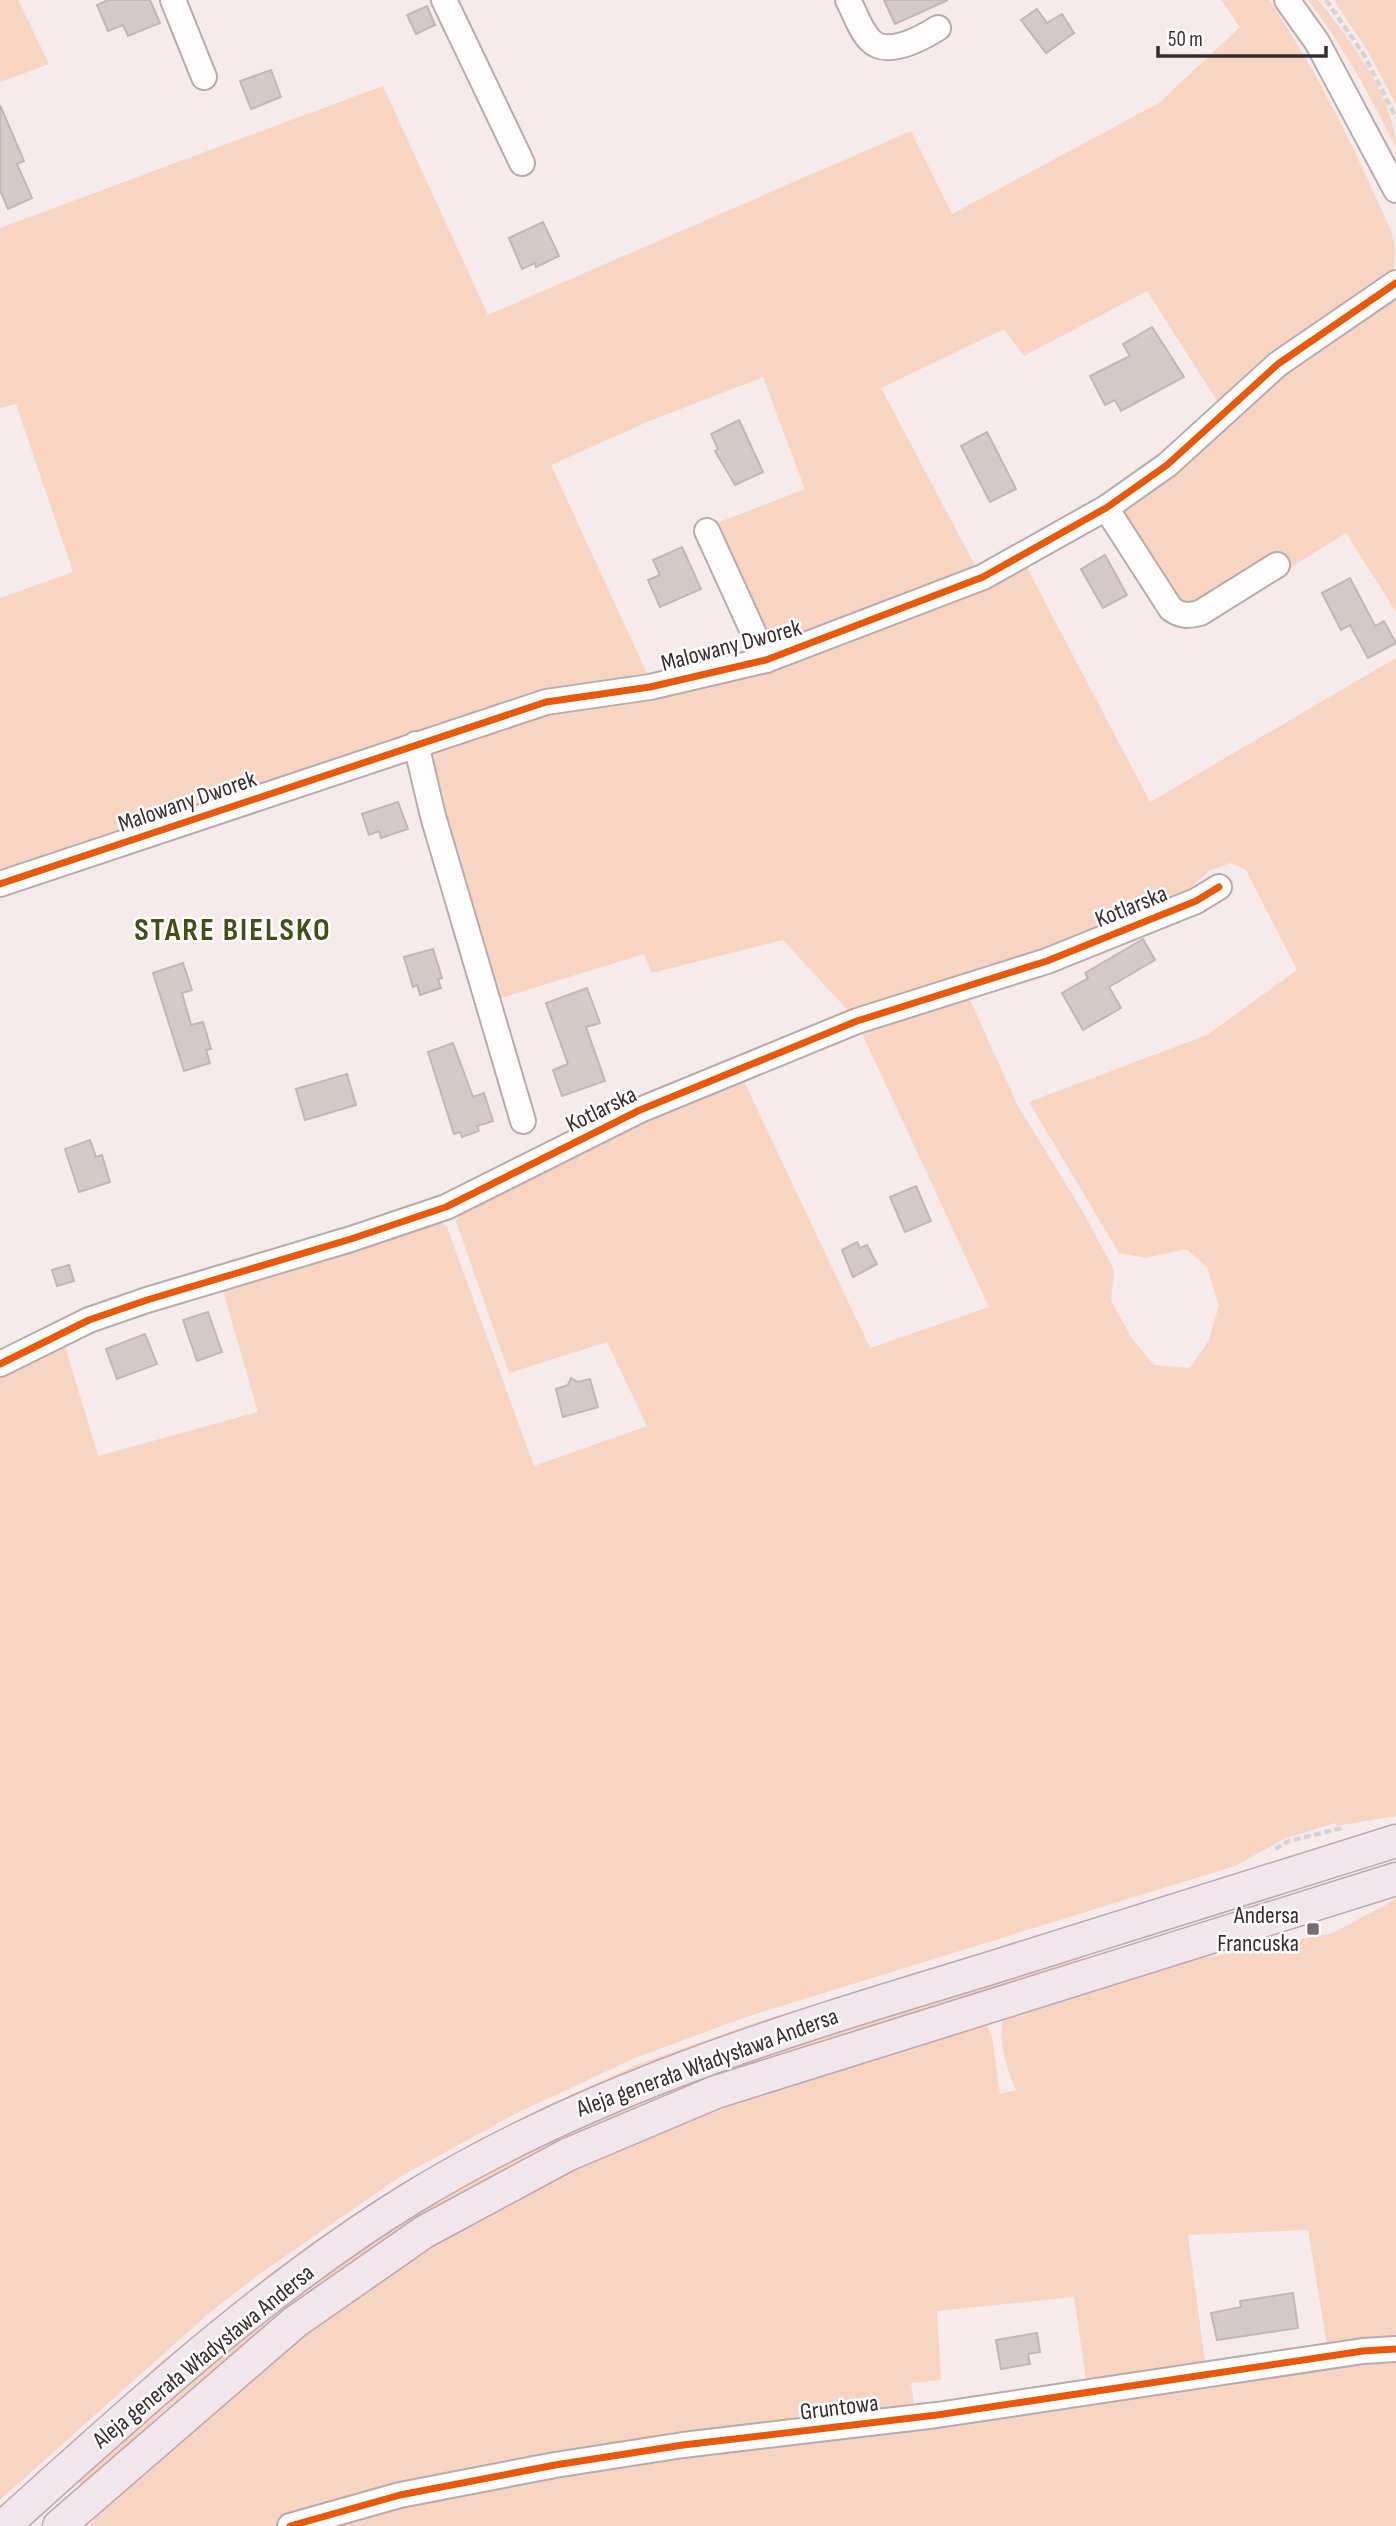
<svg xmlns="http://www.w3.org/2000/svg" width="1396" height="2526" font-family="'Sofia Sans Condensed',sans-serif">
<rect width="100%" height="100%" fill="#f6eaeb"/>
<g fill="#f7d5c2">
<polygon points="0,0 18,0 49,64 0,82"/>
<path d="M1221,0H1269C1320,76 1354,147 1391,231C1396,244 1396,261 1392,274L1221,407L1147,291L1024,356L1004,329L881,388L978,571L780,644L770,641L712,525L805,489L763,377L647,422L551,465L650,680L0,873V598L73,572L16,404L0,408V228L383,86L488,315L911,131L952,214L1159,103L1240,27Z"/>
<path d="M1308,0H1318C1348,37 1396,99 1396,148C1370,95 1344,47 1308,0Z"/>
<polygon points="1334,0 1396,0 1396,104 1369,53"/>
<polygon points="1396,294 1396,612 1346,533 1290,568 1278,552 1193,606 1183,605 1128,523 1125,512 1128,503 1281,370"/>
<polygon points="1024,562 1150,802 1396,658 1396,1816 1336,1826 1336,1823 1286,1838 1235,1866 749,2016 635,2058 517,2113 398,2178 258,2275 208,2314 0,2500 0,1369 63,1339 98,1456 258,1412 221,1284 439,1221 447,1227 534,1466 647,1426 607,1342 509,1373 456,1221 462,1206 741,1075 870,1348 989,1307 859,1027 966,997 971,1002 1018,1106 1083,1212 1114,1270 1111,1300 1132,1339 1154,1365 1190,1368 1209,1340 1219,1305 1207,1267 1186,1249 1146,1258 1119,1253 1029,1102 1207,1035 1297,970 1246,870 1230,863 1209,871 1172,905 854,1017 783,940 652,973 644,954 491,1001 436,807 431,755 439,744 540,711 646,695"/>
<path d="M1174,1894L1175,1896C965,1961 752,2018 551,2109L39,2477L37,2475L159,2364L269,2275L406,2183L548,2105L639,2064L754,2023Z"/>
<path d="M1396,1899V2344L1328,2351L1308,2230L1188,2235L1206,2369L1087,2386L1074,2297L937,2311L941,2380L911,2383L915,2412L333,2510L274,2526H89L102,2510L100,2506L289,2343L401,2263L477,2219L557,2176L678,2121L984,2019L992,2036L1000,2094L1016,2090C1006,2066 998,2044 1003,2017L1200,1955L1205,1958L1333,1933Z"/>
<polygon points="1080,1956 1079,1963 727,2073 409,2225 280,2314 168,2408 82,2485 77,2480 276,2308 405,2218 524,2152 725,2065"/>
<polygon points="1396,2354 1396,2526 307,2526 478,2484"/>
</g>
<g fill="#d6cac9" stroke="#c2b7b6" stroke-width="2">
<polygon points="108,0 150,0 160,23 128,36 123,25 108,31 97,5"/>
<polygon points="884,0 948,0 895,24"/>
<polygon points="427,6 435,25 416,34 407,15"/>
<polygon points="1037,9 1047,23 1062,14 1074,33 1046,53 1021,20"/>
<polygon points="271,70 281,97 251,109 240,81"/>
<polygon points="0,105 24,161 17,164 32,198 8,209 0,190"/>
<polygon points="543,222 559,256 536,267 535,263 522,269 509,238"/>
<polygon points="1152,327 1184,377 1121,411 1115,400 1105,405 1090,376 1130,356 1123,344"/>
<polygon points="739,420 763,472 735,485 715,451 718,449 711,434"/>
<polygon points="987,432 1016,489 990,502 961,446"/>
<polygon points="682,547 701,589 660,607 648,580 660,575 653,560"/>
<polygon points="1105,555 1127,595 1103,608 1081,569"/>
<polygon points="1350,578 1375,626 1384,621 1396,643 1368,658 1350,625 1341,630 1322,593"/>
<polygon points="398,802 408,829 381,838 379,831 369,835 362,814"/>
<polygon points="1143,939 1155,960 1109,987 1121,1008 1083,1030 1062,993 1088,978 1085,973"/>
<polygon points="433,949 442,978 438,979 441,988 420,995 417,985 413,987 404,957"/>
<polygon points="183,963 192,990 182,993 191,1025 203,1022 211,1049 206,1050 210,1063 184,1071 153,973"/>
<polygon points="587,988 600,1023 586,1027 605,1081 562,1096 553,1070 568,1064 546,1003"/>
<polygon points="453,1043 473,1097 484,1093 493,1121 477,1126 479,1131 462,1137 460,1132 454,1134 428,1052"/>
<polygon points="347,1074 356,1105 305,1120 296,1089"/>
<polygon points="90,1140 96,1157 102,1155 110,1182 79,1192 65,1149"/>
<polygon points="916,1186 931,1221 905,1232 890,1197"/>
<polygon points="857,1242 860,1248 867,1245 877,1264 853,1277 842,1250"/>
<polygon points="69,1265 74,1281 57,1286 52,1270"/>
<polygon points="208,1312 222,1352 197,1361 183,1320"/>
<polygon points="145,1334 157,1364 117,1379 106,1349"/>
<polygon points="571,1378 578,1382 590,1379 598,1407 563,1417 556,1389 568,1385"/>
<polygon points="1293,2293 1298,2328 1217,2340 1211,2313 1241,2307 1240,2301"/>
<polygon points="1037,2333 1040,2352 1028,2354 1030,2364 1001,2369 996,2340"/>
</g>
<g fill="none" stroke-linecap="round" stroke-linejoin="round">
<defs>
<g id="minor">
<polyline points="173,0 204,77"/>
<polyline points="444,0 522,163"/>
<path d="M848,0C855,13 860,30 870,40C887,58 922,38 938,28"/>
<polyline points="1287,0 1317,42 1396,190"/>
<path d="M1106,508L1171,609C1181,616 1188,616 1200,613L1277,565"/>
<polyline points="707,531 766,660"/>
<polyline points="416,744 433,816 523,1121"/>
<polyline points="0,884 546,702 650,687 766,660 983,577 1106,508 1167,465 1278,364 1396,283"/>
<polyline points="0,1364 89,1320 147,1300 351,1239 446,1207 640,1110 857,1021 1047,961 1196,901 1219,887"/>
<polyline points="290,2526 400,2495 555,2465 683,2445 937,2415 1363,2351 1396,2349"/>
</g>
<g id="major">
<path d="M4,2526C133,2410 261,2291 410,2199C587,2090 783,2031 981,1971C1119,1928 1257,1884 1396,1841"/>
<polyline points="59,2526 295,2322 424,2232 567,2155 716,2092 1396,1879"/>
</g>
</defs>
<use href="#minor" stroke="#b7abac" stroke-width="28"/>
<use href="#major" stroke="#bda8b0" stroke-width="35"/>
<g stroke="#d7d3d4" stroke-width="4.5" stroke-dasharray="7 3.5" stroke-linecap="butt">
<polyline points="1326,0 1364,55 1396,118"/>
<polyline points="1275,1849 1289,1841 1342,1828"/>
</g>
<use href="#minor" stroke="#fefcfc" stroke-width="24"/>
<use href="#major" stroke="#f1e6eb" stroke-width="32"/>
<defs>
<g id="cycleway">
<polyline points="0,884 546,702 650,687 766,660 983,577 1106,508 1167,465 1278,364 1396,283"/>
<polyline points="0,1364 89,1320 147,1300 351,1239 446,1207 640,1110 857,1021 1047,961 1196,901 1219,887"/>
<polyline points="290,2526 400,2495 555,2465 683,2445 937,2415 1363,2351 1396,2349"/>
</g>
</defs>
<use href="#cycleway" stroke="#fff" stroke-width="11"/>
<use href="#cycleway" stroke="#e8590c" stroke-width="7"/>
</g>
<rect fill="#7b6e70" stroke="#fff" stroke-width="2.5" x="1306" y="1922" width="14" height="14" rx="3.5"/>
<g text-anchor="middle" stroke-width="5" stroke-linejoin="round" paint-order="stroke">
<g font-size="24" fill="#392c2d" stroke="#fff">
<text transform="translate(731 645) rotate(-15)" y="8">Malowany Dworek</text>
<text transform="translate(187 801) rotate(-19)" y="8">Malowany Dworek</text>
<text transform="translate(1131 906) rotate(-22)" y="8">Kotlarska</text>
<text transform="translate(601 1109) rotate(-26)" y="8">Kotlarska</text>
<text transform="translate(707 2062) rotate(-20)" y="8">Aleja generała Władysława Andersa</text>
<text transform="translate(203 2356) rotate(-39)" y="8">Aleja generała Władysława Andersa</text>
<text transform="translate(839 2407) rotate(-7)" y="8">Gruntowa</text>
</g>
<g font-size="24" fill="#392c2d" stroke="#fff" text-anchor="end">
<text x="1299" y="1923">Andersa<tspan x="1299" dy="28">Francuska</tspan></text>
</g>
<g font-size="32" font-weight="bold" letter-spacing="2" fill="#434f18" stroke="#fff">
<text x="233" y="940">STARE BIELSKO</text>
</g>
</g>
<path d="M1158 46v10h168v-10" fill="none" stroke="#392c2d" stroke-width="3.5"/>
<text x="1168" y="46" font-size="21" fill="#392c2d" stroke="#ffffff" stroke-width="5" paint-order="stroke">50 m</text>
</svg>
